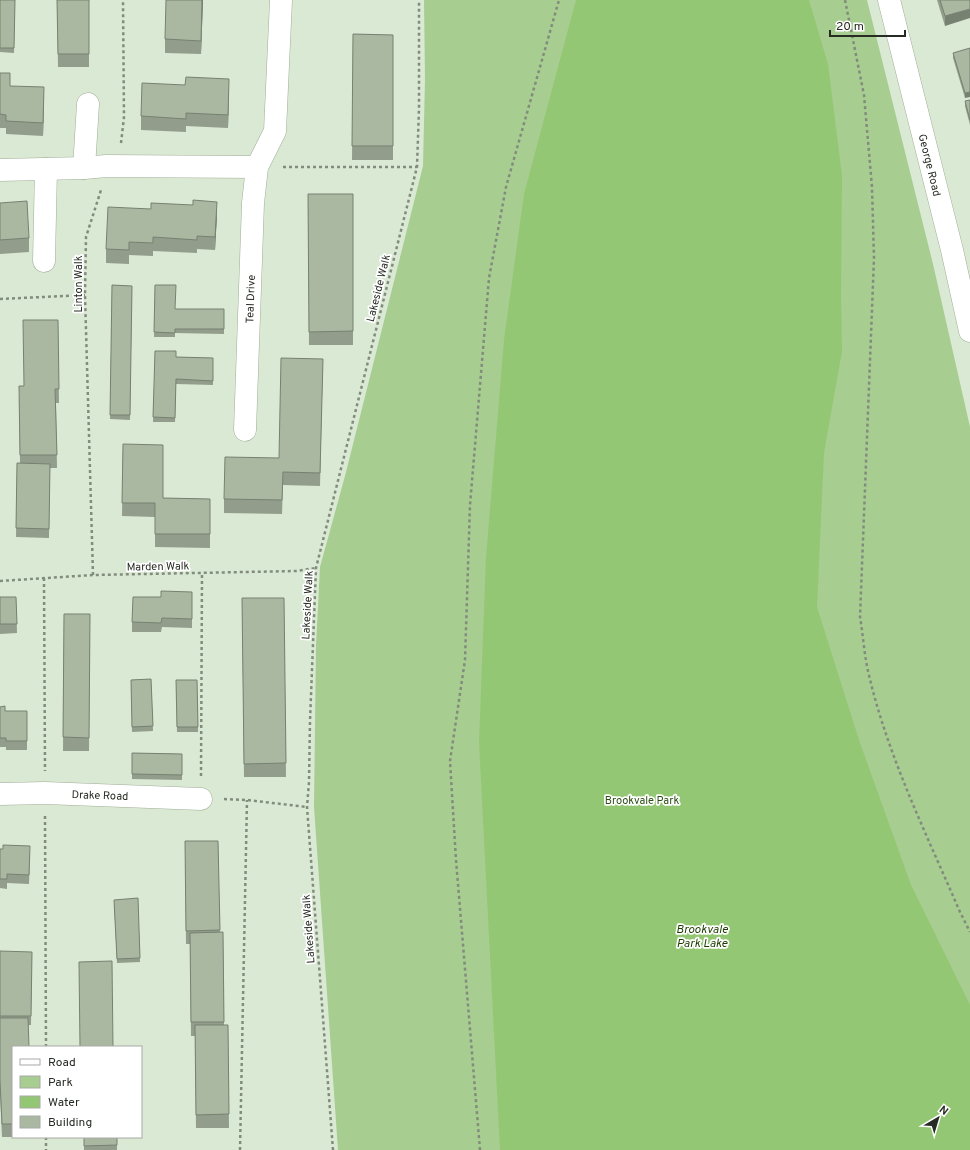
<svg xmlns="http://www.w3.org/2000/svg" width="970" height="1150" font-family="Overpass,sans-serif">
<rect width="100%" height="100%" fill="#dae9d3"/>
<polygon fill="#a7cd91" points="424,0 867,0 933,264 970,427 970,1150 338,1150 314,807 316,645 320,567 345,476 423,166 425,79"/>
<polygon fill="#94c774" points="576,0 809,0 828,64 842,176 841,296 842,351 824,453 817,607 859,740 911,885 970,1005 970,1150 500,1150 479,742 486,558 504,340 524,194"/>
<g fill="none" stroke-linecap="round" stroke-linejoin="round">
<defs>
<g id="minor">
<polyline points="889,0 952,250 970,331"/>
<polyline points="84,168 88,104"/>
<polyline points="0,170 84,168 106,166 257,167"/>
<polyline points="44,261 46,169"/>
<polyline points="245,430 253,203 257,167 275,131 281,0"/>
<polyline points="0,794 45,793 201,799"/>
</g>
</defs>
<use href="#minor" stroke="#a0ad98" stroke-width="23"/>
<g stroke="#828c7d" stroke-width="2.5" stroke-dasharray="3 3" stroke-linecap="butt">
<path d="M845,0L864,95L872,187L874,258L860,617C863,634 864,653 868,671C887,755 926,833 960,912L970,932"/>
<polyline points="121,143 124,117 123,0"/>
<polyline points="283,167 417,167"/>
<polyline points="0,299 85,295"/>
<polyline points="93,575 85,295 86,237 101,190"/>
<polyline points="44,578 45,771"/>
<polyline points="0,581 93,575 296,571 316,568"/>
<polyline points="201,776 202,573"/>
<polyline points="224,799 247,800 307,807"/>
<polyline points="45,816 46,1047"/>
<polyline points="46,1137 46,1150"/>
<polyline points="240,1150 247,800"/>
<polyline points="333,1150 307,807 309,782 310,721 316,568 417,167 419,108 419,0"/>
<polyline points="480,1150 456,860 450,761 465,660 470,505 489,278 506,187 559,0"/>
</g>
<use href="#minor" stroke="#fff" stroke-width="22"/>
</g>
<g fill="#929e8b">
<polygon points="0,0 15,0 14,53 0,52"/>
<polygon points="57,0 89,0 89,67 58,67"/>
<polygon points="203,0 201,54 165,53 165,39"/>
<polygon points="937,0 970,0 945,26"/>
<polygon points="353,34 393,35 393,160 352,160"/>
<polygon points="970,48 965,98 953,58 953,53"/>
<polygon points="0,73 10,86 44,101 43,136 6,134 6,128 0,128"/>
<polygon points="229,92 228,128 186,126 186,132 141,130 141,116"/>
<polygon points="970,100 970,125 965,106 965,101"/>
<polygon points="308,194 353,194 353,345 309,345"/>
<polygon points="0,203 29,238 29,252 0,254"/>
<polygon points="217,215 215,250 197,249 197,253 153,251 153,256 129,255 129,264 106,263 106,249"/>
<polygon points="112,285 132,286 130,420 110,419"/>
<polygon points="155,285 175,309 224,309 224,334 175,333 175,337 154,337"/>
<polygon points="58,320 59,403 56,403 57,468 50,468 49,538 16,537 17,463 20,463 19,400 24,386"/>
<polygon points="155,351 176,357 213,358 213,385 176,384 175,422 153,422"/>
<polygon points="323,359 320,486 283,485 282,514 224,513 224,499 279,458"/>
<polygon points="123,444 163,498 210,499 210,548 155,547 155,517 122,516"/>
<polygon points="192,592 192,628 162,627 161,632 132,632 132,622 161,597"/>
<polygon points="0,597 16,597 17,633 0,634"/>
<polygon points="242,598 284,598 286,777 244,777"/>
<polygon points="64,614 90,614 89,751 63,751"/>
<polygon points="151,679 153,731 132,732 131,680"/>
<polygon points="176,680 197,680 198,732 177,732"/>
<polygon points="0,707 5,711 27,711 27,750 6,750 6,747 0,747"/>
<polygon points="132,753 182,754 182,780 132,779"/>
<polygon points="185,841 218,841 220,933 223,932 224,1025 228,1025 229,1128 196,1128 195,1036 191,1036 190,944 186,944"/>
<polygon points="0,849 30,855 29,884 7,883 7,889 0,888"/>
<polygon points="138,898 140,962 117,963 114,904"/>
<polygon points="32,952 31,1025 29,1025 13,1047 13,1137 14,1137 2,1137 0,1093 0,966"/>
<rect x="84" y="1137" width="33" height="13"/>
</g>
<g fill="#778171">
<polygon points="202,0 203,0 201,54 201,41"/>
<polygon points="970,9 970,18 945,26 945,16"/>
<polygon points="229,79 229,92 228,128 228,115"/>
<polygon points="44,87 44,101 43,136 43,123"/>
<polygon points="970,92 970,97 965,98 965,93"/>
<polygon points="217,202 217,215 215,250 215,237"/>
</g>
<g fill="#aab8a2" stroke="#778171">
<polygon points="0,0 15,0 14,48 0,48"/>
<polygon points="57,0 89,0 89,54 58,54"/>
<polygon points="166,0 202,0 201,41 165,39"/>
<polygon points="940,0 970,0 970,9 945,16"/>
<polygon points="353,34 393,35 393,146 352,146"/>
<polygon points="970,48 970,92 965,93 953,53"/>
<polygon points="0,73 10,73 10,86 44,87 43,123 6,121 6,115 0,114"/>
<polygon points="186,77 229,79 228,115 186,113 186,119 141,116 142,83 185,85"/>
<polygon points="970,100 970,120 965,101"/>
<polygon points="308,194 353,194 353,331 309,332"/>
<polygon points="193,200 217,202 215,237 197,236 197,240 153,237 153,243 129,242 129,250 106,249 108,207 151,209 151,203 193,205"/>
<polygon points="27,201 29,238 0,240 0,203"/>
<polygon points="112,285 132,286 130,415 110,415"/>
<polygon points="155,285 176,285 175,309 224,309 224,329 175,329 175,333 154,332"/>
<polygon points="23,320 58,320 59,389 55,389 57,455 20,455 19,386 24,386"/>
<polygon points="155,351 176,351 176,357 213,358 213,381 176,379 175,418 153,417"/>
<polygon points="281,358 323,359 320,473 283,472 282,500 224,499 225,457 279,458"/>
<polygon points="123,444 163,445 163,498 210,499 210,534 155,534 155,503 122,503"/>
<polygon points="17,463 50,464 49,529 16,528"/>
<polygon points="161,591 192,592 192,619 162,618 161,623 132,622 133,597 161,597"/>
<polygon points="0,597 16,597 17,624 0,624"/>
<polygon points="242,598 284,598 286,763 244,764"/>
<polygon points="64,614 90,614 89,738 63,737"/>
<polygon points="151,679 153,726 132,727 131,680"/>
<polygon points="176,680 197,680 198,727 177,727"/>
<polygon points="5,706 5,711 27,711 27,741 6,741 6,738 0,738 0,707"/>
<polygon points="132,753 182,754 182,775 132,774"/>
<polygon points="185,841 218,841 220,930 186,931"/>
<polygon points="3,845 30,846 29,875 7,874 7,879 0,879 0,849 3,849"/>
<polygon points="138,898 140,958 117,959 114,900"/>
<polygon points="223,932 224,1022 191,1022 190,933"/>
<polygon points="0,951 32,952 31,1016 0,1016"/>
<polygon points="112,961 113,1047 80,1047 79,962"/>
<polygon points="0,1018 28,1018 29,1047 13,1047 13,1124 2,1124 0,1080"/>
<polygon points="195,1025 228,1025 229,1114 196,1115"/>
<polygon points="84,1137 117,1137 117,1145 84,1146"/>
</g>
<g text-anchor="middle" stroke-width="3.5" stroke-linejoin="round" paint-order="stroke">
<g font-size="11" fill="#262b23" stroke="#fff">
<text transform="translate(930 165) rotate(76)" y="4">George Road</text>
<text transform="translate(78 284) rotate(-90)" y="4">Linton Walk</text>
<text transform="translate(378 288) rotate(-76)" y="4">Lakeside Walk</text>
<text transform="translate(250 299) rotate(-88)" y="4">Teal Drive</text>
<text transform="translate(158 566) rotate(-1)" y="4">Marden Walk</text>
<text transform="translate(307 605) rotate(-87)" y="4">Lakeside Walk</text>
<text transform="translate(100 795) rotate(2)" y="4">Drake Road</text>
<text transform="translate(308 929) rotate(-94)" y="4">Lakeside Walk</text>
</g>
<g font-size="11" fill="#2d4e15" stroke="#fff">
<text x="642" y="804">Brookvale Park</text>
</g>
<g font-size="12" font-style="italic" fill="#1d3c00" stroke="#fff">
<text x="702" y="933">Brookvale<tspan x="702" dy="14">Park Lake</tspan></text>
</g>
</g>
<rect x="12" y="1046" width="130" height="92" fill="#ffffff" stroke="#a8aaa7"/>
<rect x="20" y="1059" width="20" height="6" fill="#ffffff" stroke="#a8aaa7"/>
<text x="48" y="1066" font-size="12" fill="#262b23">Road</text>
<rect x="20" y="1076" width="20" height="12" fill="#a7cd91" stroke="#a8aaa7"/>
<text x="48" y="1086" font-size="12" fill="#262b23">Park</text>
<rect x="20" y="1096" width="20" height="12" fill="#94c774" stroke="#a8aaa7"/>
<text x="48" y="1106" font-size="12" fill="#262b23">Water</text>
<rect x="20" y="1116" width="20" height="12" fill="#aab8a2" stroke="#a8aaa7"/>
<text x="48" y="1126" font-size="12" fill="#262b23">Building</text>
<g transform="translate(938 1118) rotate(38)" stroke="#ffffff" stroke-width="3" paint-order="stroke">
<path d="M0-3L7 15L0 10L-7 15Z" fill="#262b23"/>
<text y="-6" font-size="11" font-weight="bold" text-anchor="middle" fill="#262b23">N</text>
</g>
<path d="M830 30v6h75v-6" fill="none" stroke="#262b23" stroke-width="2"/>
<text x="836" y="30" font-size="12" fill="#262b23" stroke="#ffffff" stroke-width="3" paint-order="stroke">20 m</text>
</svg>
